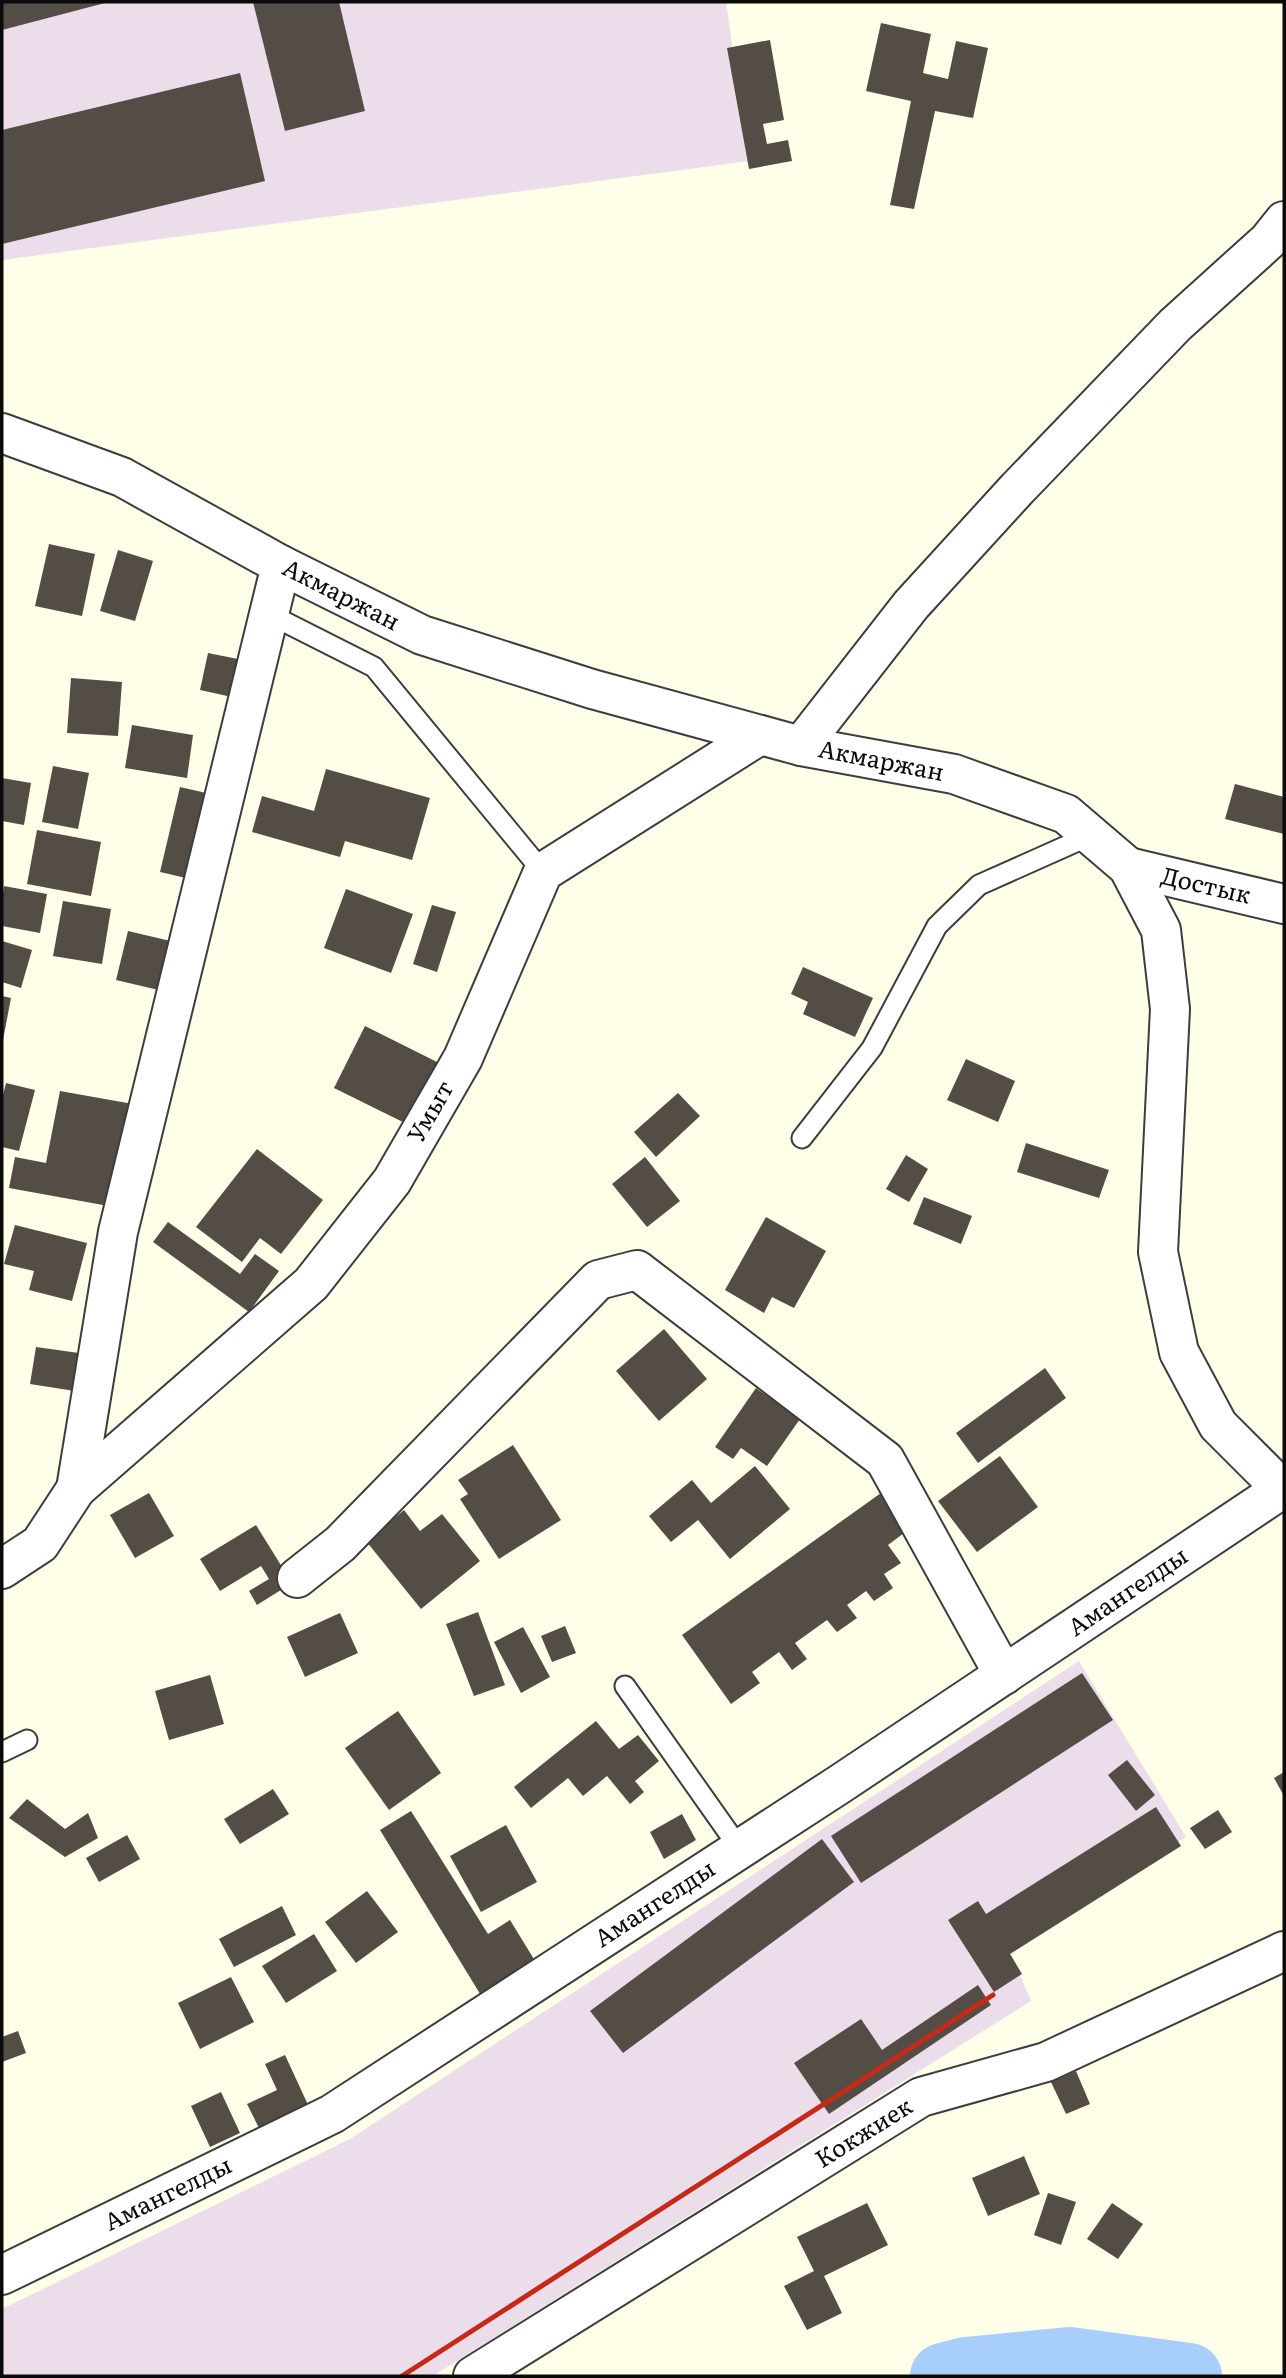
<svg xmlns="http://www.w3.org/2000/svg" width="1286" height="2378" font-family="Literata,serif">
<rect width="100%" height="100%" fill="#fffee8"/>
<g fill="#ebddea">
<polygon points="2,2 726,2 749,161 2,260"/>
<polygon points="1079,1661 1186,1837 1008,1947 1031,2001 433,2376 2,2376 2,2309 350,2139"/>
</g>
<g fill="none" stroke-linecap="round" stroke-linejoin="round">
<polyline stroke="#a8cffb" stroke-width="66" points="943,2376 966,2370 1069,2360 1189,2376"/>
</g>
<g fill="#544d46">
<polygon points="2,2 105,2 105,3 2,30"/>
<polygon points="253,2 339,2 365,111 285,131"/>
<polygon points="881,23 931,34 923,73 948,79 956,41 988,48 973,118 935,111 914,209 890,205 911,101 866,91"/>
<polygon points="770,40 784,120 763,124 767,144 788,140 792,161 749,169 727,48"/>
<polygon points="240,73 265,181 2,244 2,130"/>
<polygon points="49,544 95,554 82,616 35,606"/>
<polygon points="118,550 153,561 135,621 100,611"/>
<polygon points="208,653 248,661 241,699 200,690"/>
<polygon points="71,678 122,682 118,736 67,733"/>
<polygon points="132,725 193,735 187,778 125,768"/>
<polygon points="53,766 89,773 78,829 42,822"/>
<polygon points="326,769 430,798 412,860 345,841 340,857 252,832 262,796 314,811"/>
<polygon points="2,778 31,783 24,825 2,821"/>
<polygon points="1235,784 1284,797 1284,834 1225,819"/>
<polygon points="180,787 228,798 208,883 160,872"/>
<polygon points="37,830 101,842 91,896 27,884"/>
<polygon points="4,886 47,894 40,933 2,926 2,900"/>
<polygon points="346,889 413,914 391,973 324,948"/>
<polygon points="63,901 111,909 102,964 53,956"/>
<polygon points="432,905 456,912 437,972 413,964"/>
<polygon points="128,931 196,947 184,996 116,980"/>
<polygon points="2,941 32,950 21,988 2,982"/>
<polygon points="803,967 873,998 855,1037 803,1014 808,1002 791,994"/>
<polygon points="2,996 11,998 3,1040 2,1040"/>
<polygon points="365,1026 447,1067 417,1129 334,1088"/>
<polygon points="966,1059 1015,1081 998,1122 947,1100"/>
<polygon points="6,1083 35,1090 19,1151 2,1147 2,1099"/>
<polygon points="60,1091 133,1104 114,1207 9,1188 15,1157 46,1163"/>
<polygon points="678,1093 700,1116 656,1157 634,1132"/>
<polygon points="1026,1143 1109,1170 1099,1198 1017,1172"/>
<polygon points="257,1149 323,1200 281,1254 260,1238 242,1262 196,1227"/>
<polygon points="906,1155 928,1169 909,1202 886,1189"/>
<polygon points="645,1157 680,1201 647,1227 612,1184"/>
<polygon points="924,1197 972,1216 961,1244 913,1224"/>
<polygon points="766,1217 826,1251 794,1308 772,1297 764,1313 725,1290"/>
<polygon points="168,1222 240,1274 255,1254 279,1271 249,1312 153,1242"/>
<polygon points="15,1225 87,1243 72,1301 29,1290 34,1271 4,1264"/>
<polygon points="664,1329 707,1379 659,1421 616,1371"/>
<polygon points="36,1347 86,1354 81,1392 30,1384"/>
<polygon points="1045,1368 1066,1398 978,1463 956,1433"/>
<polygon points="756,1388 800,1419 767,1466 741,1448 733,1459 715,1447"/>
<polygon points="513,1445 561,1520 499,1559 460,1499 468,1494 458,1480"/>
<polygon points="1000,1456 1038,1507 977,1552 938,1501"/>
<polygon points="755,1466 790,1509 730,1559 698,1520 671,1542 649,1516 692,1480 711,1503"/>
<polygon points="149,1493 174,1536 135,1558 110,1515"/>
<polygon points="881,1493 908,1530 888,1545 901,1563 884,1574 893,1588 874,1601 866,1591 847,1605 857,1618 837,1632 827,1620 795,1643 807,1659 792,1670 779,1652 752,1672 760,1683 731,1704 682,1635"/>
<polygon points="404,1510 420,1531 442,1514 480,1561 421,1609 366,1541"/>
<polygon points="256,1525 292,1583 257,1605 249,1591 269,1579 261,1566 220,1591 200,1559"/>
<polygon points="478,1612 505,1685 474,1696 446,1624"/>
<polygon points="340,1613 358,1653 305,1677 287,1637"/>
<polygon points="565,1626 576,1653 552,1662 541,1636"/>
<polygon points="523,1627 550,1677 521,1693 494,1642"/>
<polygon points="1082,1673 1113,1720 861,1883 831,1836"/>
<polygon points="210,1675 224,1724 169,1740 155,1691"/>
<polygon points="398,1711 441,1773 389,1810 345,1748"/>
<polygon points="596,1721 619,1749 638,1735 659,1761 635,1781 644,1792 630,1804 607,1776 583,1796 568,1778 531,1808 514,1787"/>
<polygon points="1127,1760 1155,1795 1136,1811 1108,1775"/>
<polygon points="1284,1772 1284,1796 1274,1778"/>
<polygon points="273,1789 289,1814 240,1844 224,1819"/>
<polygon points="27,1799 65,1829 88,1813 98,1838 65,1857 9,1818"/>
<polygon points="1156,1807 1181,1846 1010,1954 1022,1974 994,1992 948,1920 978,1901 986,1914"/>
<polygon points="1218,1810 1232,1832 1205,1849 1190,1828"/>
<polygon points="411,1811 488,1934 510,1920 540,1969 485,2002 380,1830"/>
<polygon points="682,1814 696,1840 664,1859 650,1832"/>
<polygon points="506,1825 537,1882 481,1912 450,1856"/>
<polygon points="127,1835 140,1859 99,1882 86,1858"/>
<polygon points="822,1839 854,1882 623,2053 590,2011"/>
<polygon points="367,1891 398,1932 356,1963 325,1922"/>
<polygon points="282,1906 296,1935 234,1967 219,1939"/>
<polygon points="314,1934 337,1971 286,2003 262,1966"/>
<polygon points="231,1977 254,2022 200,2049 178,2003"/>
<polygon points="978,1985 991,2005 829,2114 794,2063 861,2019 882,2050"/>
<polygon points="18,2031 26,2053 2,2062 2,2037"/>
<polygon points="285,2055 309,2107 260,2130 247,2104 277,2090 265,2064"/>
<polygon points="1076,2071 1090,2104 1066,2114 1051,2082"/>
<polygon points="221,2092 240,2133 210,2147 191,2106"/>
<polygon points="1024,2156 1040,2194 988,2216 972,2178"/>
<polygon points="1048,2193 1076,2202 1061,2245 1034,2235"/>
<polygon points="867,2203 888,2245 824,2276 842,2313 807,2330 784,2286 814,2271 797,2237"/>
<polygon points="1112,2203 1143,2224 1118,2259 1087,2239"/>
</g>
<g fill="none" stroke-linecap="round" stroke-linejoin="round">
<defs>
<g id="lane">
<polyline points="269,614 374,667 543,872"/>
<polyline points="802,1138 872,1048 937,926 979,885 1091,835"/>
<polyline points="625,1686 740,1849"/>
<polyline points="2,1752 27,1740"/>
</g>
<g id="street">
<polyline points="2,433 122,477 281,565 422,635 592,689 801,746 954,774 1066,814 1128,867 1161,930 1170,1009 1158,1252 1179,1352 1218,1425 1282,1489"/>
<polyline points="801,746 911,605 1017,489 1175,325 1268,241 1284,221"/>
<polyline points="1128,867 1284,904"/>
<polyline points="76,1489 118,1232 281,565"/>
<polyline points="2,1569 40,1544 76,1489 311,1284 392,1181 463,1058 543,872 760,735"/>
<polyline points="297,1578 340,1544 598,1280 637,1270 885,1460 1004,1675"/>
<polyline points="2,2275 332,2114 840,1784 1282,1489"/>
<polyline points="473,2376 921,2097 1046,2062 1284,1951"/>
</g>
</defs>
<use href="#lane" stroke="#3d3d3d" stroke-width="23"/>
<use href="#street" stroke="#3d3d3d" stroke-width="42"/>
<use href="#lane" stroke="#fff" stroke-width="19"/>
<use href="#street" stroke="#fff" stroke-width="38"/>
<polyline stroke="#c42a18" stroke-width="5" points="402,2376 993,1995"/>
</g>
<g text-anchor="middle" stroke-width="7" stroke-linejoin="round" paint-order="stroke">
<g font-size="24" fill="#0a0a0a" stroke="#fff">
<text transform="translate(341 595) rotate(27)" y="8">Акмаржан</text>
<text transform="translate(881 761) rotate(11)" y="8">Акмаржан</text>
<text transform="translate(1206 886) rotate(13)" y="8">Достык</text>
<text transform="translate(431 1112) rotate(-60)" y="8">Умыт</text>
<text transform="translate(1128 1592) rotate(-34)" y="8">Амангелды</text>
<text transform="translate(655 1904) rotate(-33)" y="8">Амангелды</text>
<text transform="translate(864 2133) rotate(-32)" y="8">Кокжиек</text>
<text transform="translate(168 2194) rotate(-26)" y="8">Амангелды</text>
</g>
</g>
<rect width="1286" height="2378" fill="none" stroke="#0a0a0a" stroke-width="7"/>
</svg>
